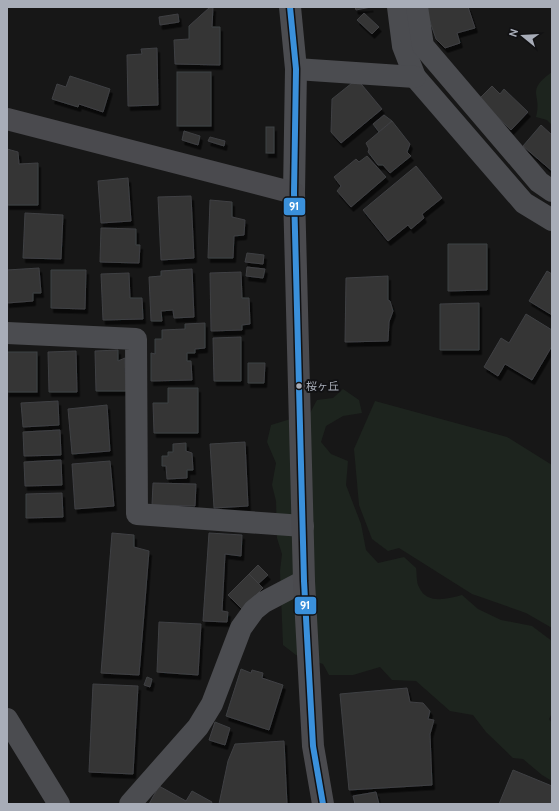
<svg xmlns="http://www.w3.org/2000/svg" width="559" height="811" font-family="Cabin,'Noto Sans JP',sans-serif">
<defs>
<filter id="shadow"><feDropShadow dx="2.5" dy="4.5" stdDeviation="0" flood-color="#0009"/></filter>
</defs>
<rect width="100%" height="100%" fill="#171717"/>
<g fill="#1d241e">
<path d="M552,72V125L547,120L536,117C543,94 524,92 552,72Z"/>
<path d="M343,389L359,400L362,413L343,416L326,426L321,442L331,454L348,461L346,485L361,524L366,550L378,563L404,557L416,568C417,573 416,582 419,587C427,605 447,599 462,595L478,609L501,620L532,626L552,641V713L549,719L552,723V781L542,775L523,759L513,758L486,732L473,715L450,711L416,681L392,680L380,667L353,675H329L323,664L296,655L283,645L280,571L282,554L277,538L276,501L272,485L276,463L267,442L271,425L310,413L317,400L333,398Z"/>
<polygon points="375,401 507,437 552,465 552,628 526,613 472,594 399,548 388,551 372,539 359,505 354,449"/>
</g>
<g fill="#353536" stroke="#3f4043" filter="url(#shadow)">
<polygon points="210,7 213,7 212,27 220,27 220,65 175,64 174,40 189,39 189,26"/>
<polygon points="355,7 371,7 356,10"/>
<polygon points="425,7 468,7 475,28 457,33 460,43 445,48 436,39"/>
<polygon points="364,13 379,27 372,34 357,20"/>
<polygon points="178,14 179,22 160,25 159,17"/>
<polygon points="157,48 158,105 128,106 127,55 142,54 141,49"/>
<rect x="177" y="72" width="34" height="54"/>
<polygon points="70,76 110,89 103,112 79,104 78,107 52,99 57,84 66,87"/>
<polygon points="357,79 382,109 341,143 331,132 332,99"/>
<polygon points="492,86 500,94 504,89 528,112 511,130 479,99"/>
<polygon points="384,115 392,121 379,132 373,124"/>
<polygon points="392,121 410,144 407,152 411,156 390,173 383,165 378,165 368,152 369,149 366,143"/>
<polygon points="541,125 552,135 552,171 523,146"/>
<rect x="266" y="127" width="8" height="26"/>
<polygon points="184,131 200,136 198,145 182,140"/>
<polygon points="210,137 225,141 224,146 208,141"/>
<polygon points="7,149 18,152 19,164 38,163 38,205 7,205"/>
<polygon points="367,156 386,177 351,207 337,191 341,186 334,177 356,159 359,162"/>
<polygon points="416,166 442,198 422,214 424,218 411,229 408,225 388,241 363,210"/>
<polygon points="128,178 131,221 101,223 98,181"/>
<polygon points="191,196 194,258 161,260 158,197"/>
<polygon points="210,200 232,202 232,217 245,220 244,235 234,236 233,258 208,258"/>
<polygon points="25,213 63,215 61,259 23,258"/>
<polygon points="101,228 136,229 136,245 140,245 139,263 100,262"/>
<polygon points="448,244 487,244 487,290 448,291"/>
<polygon points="247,253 264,255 263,264 245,262"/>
<polygon points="247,267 265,269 263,278 246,276"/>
<polygon points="39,268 41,293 33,293 33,301 7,303 7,270"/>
<polygon points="192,269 194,317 174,318 173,310 161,311 162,321 151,321 149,277 161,276 161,271"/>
<polygon points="51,270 86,270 85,309 51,308"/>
<polygon points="547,271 552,274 552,315 529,301"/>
<polygon points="241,272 242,298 249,298 250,324 242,325 242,330 211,331 210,273"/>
<polygon points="129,273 130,298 142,298 143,319 103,320 101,274"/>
<polygon points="388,276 388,300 390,301 393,311 389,322 388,341 345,342 346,278"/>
<polygon points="479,303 479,350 440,350 440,304"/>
<polygon points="526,314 552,330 552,346 532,380 505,364 498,376 484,367 501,338 509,343"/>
<polygon points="205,323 205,348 195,349 195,353 187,353 187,361 191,361 192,380 151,381 151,353 155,354 155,339 162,339 162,330 185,329 185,324"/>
<polygon points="241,337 241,381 214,381 213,338"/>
<polygon points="118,350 118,361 125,358 126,391 96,391 95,351"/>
<polygon points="76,351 77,392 49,392 48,352"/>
<rect x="7" y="352" width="30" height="40"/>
<polygon points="248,363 265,363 264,383 248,383"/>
<polygon points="168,388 198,388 198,433 154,433 153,403 168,403"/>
<polygon points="58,401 59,425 23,427 21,403"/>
<polygon points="107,405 110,451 72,454 68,409"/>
<polygon points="60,430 61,455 24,456 23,432"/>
<polygon points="245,442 248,506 214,508 210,444"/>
<polygon points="186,443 186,451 192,453 193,470 187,470 187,478 167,479 166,466 162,466 162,456 168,456 168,452 173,452 173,444"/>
<polygon points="61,460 62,485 25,486 24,462"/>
<polygon points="110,461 114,506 75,509 72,464"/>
<polygon points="153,483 196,484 195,506 152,505"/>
<polygon points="62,493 63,517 26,518 26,494"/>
<polygon points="112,533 134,535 134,547 149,551 139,675 101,673"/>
<polygon points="209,533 242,535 241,556 225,554 222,611 228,612 227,622 203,621"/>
<polygon points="258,565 268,575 258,584 249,574"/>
<polygon points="249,574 263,588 242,609 228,595"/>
<polygon points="159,622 201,624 198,675 157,672"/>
<polygon points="241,669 251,673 252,670 263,673 262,678 283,685 269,730 226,716"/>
<polygon points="147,677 152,679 150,687 144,685"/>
<polygon points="93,684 138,686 133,774 89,772"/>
<polygon points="407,688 410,702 423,703 430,711 428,719 434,720 430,734 432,785 349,790 340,694"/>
<polygon points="215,722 230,728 225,745 209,740"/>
<polygon points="284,741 287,804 219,804 228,761 235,744"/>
<polygon points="513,770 552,786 552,804 499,804"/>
<polygon points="159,786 186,801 192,791 212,802 211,804 149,804"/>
<polygon points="376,792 379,804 355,804 353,796"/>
</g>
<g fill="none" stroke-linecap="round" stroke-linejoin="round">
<g stroke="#4b4c50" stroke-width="22">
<polyline points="290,7 296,69 294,193"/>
<polyline points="398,7 403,46 415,77 524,203 552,220"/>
<polyline points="417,7 423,46 539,182 552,191"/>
<polyline points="296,69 415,77"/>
<polyline points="7,333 136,339 137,514 303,526"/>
<polyline points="7,719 59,804"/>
<polyline points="130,804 198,727 212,704 241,628 254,610 264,602 304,581"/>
</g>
<polyline stroke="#4a4a4e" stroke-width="22" points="7,119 294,193 304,581 313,746 323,804"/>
<defs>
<polyline id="bus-1" points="290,7 296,69 294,193 304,581 313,746 323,804"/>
</defs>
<use href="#bus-1" stroke="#111113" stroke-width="9"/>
<use href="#bus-1" stroke="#3a90db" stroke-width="6"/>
</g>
<circle fill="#a8adb8" stroke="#111113" stroke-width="1.5" cx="299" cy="386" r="3.5"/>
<g text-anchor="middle" stroke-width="4" stroke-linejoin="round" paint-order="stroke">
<g font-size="11" fill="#a8adb8" stroke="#111113" text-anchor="start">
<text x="306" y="390">桜ヶ丘</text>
</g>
</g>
<g stroke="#111113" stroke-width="1.5">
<rect x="283" y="197" width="23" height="19" rx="4" fill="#3a90db"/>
<rect x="294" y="596" width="23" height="19" rx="4" fill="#3a90db"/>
</g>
<g font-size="11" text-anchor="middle" font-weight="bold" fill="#fff">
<text x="294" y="210">91</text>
<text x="305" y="609">91</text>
</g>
<rect width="559" height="811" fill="none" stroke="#a8adb8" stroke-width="16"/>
<g transform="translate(523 36) rotate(288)" stroke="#111113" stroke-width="3" paint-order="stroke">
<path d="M0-3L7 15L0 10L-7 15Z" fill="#a8adb8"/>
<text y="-6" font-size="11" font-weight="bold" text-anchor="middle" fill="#a8adb8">N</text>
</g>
</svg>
